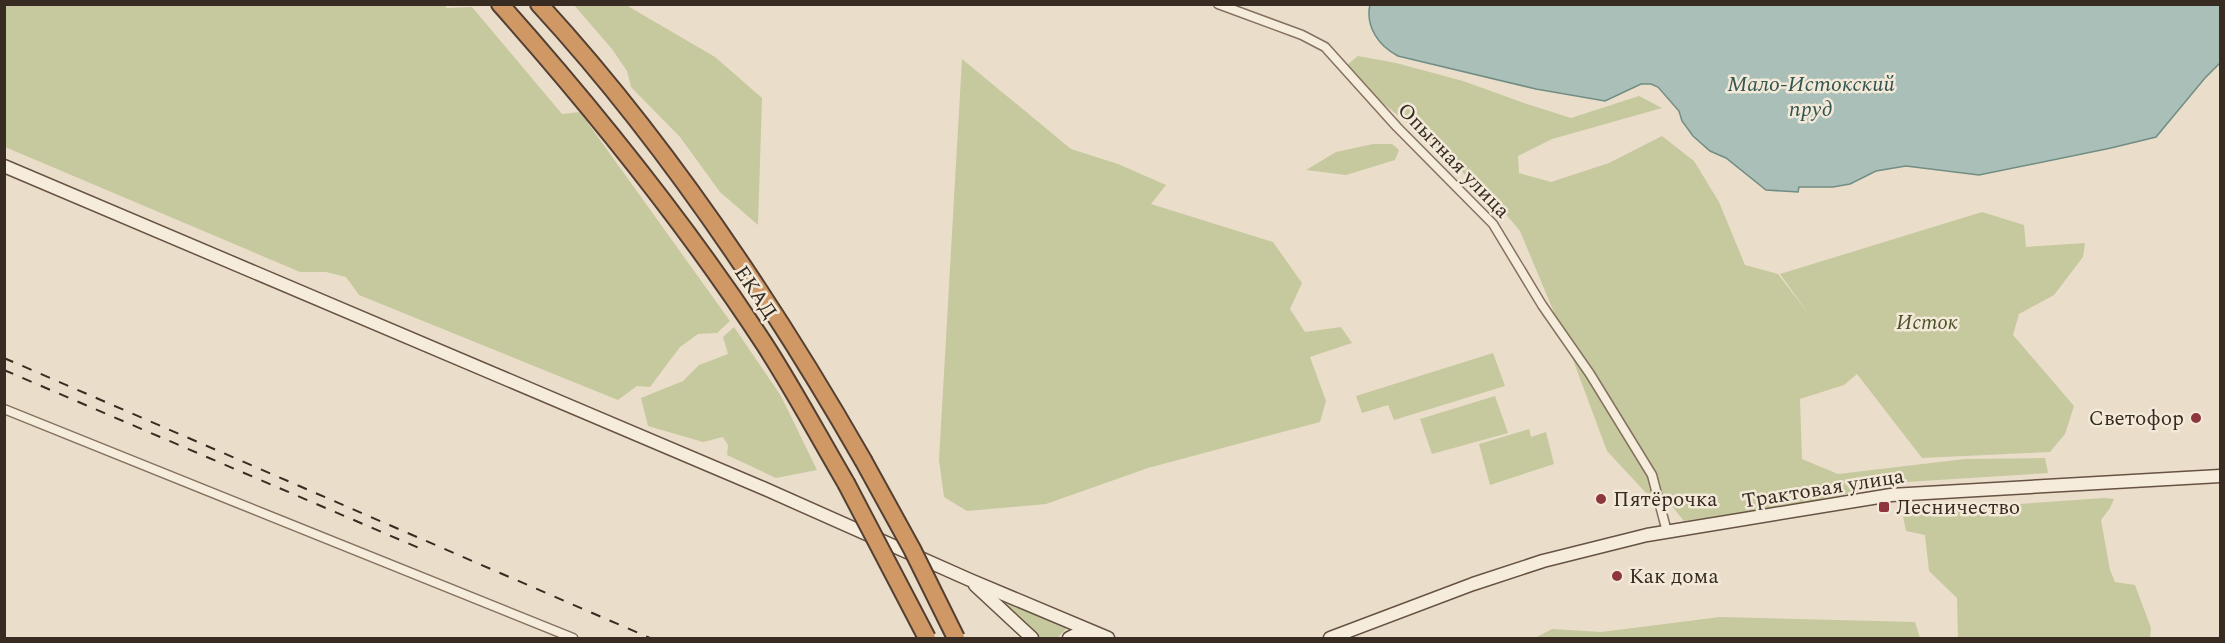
<svg xmlns="http://www.w3.org/2000/svg" width="2225" height="643" font-family="Spectral,serif">
<rect width="100%" height="100%" fill="#eadeca"/>
<g fill="#c6c89e">
<polygon points="443,4 447,8 472,7 562,114 580,112 730,321 717,333 698,334 680,347 650,387 637,386 618,400 359,295 346,277 326,272 300,272 5,147 5,5"/>
<polygon points="574,5 626,5 715,57 762,98 758,225 720,192 680,137 631,87 627,71 612,49"/>
<polygon points="1358,56 1396,63 1463,81 1527,104 1571,118 1639,96 1662,108 1552,139 1518,156 1519,173 1551,182 1609,163 1662,136 1694,161 1719,202 1745,265 1778,274 1808,313 1780,274 1982,212 2024,225 2026,247 2085,243 2083,257 2054,295 2019,314 2013,335 2074,406 2065,434 2050,452 1922,458 1857,374 1844,385 1800,399 1802,459 1838,474 1965,459 2045,458 2048,473 1890,483 1846,494 1783,507 1684,521 1671,505 1646,493 1607,451 1566,341 1520,231 1493,199 1399,116 1372,95 1347,65"/>
<polygon points="962,59 1071,149 1118,164 1166,185 1151,204 1273,242 1302,283 1290,309 1305,332 1341,327 1352,343 1310,357 1326,401 1320,422 1148,468 1046,504 967,511 944,497 939,460"/>
<polygon points="1373,144 1392,144 1399,150 1395,160 1346,175 1306,170 1336,152"/>
<polygon points="734,327 781,396 817,470 776,478 727,455 728,445 723,437 703,442 648,426 641,398 683,381 699,365 728,354 723,337"/>
<polygon points="1493,353 1505,386 1394,420 1388,405 1362,413 1356,396"/>
<polygon points="1495,396 1508,433 1432,454 1420,419"/>
<polygon points="1529,429 1531,437 1546,432 1554,464 1490,485 1479,444"/>
<polygon points="2104,498 2114,499 2110,508 2101,520 2110,570 2115,582 2135,585 2151,628 2150,638 1958,638 1957,598 1929,571 1925,535 1906,531 1903,516 1918,511"/>
<polygon points="998,597 1067,628 1057,638 1039,638"/>
<polygon points="1720,617 1915,622 1920,638 1535,638 1552,629 1601,632"/>
</g>
<path fill="#aabfb7" stroke="#718d84" stroke-width="1.5" d="M1370,4L2220,5V63L2205,78L2156,137L2111,148L1979,175L1906,166L1876,171L1850,184L1833,187H1799L1798,192L1766,190L1726,158L1710,151L1693,136L1682,121L1679,111L1658,87L1651,84H1641L1605,101L1536,89L1398,56C1379,46 1365,27 1370,4Z"/>
<g fill="none" stroke-linecap="round" stroke-linejoin="round">
<defs>
<g id="street">
<polyline points="1218,4 1302,35 1325,47 1397,127 1493,224 1542,305 1590,374 1652,475 1667,532"/>
<polyline points="4,409 573,638"/>
</g>
<g id="secondary">
<polyline points="4,166 763,488 970,580 1108,638"/>
<polyline points="975,585 1032,638"/>
<polyline points="1069,638 1075,635 1091,632"/>
<polyline points="1330,638 1473,584 1543,561 1647,535 1891,495 2220,476"/>
</g>
<g id="highway">
<path d="M500,4C596,112 686,224 765,345C794,390 819,437 846,483"/>
<path d="M539,4C665,141 770,298 863,460"/>
</g>
</defs>
<use href="#street" stroke="#857160" stroke-width="11"/>
<use href="#secondary" stroke="#675243" stroke-width="15"/>
<use href="#highway" stroke="#544033" stroke-width="20"/>
<use href="#street" stroke="#f6ecdc" stroke-width="8"/>
<use href="#secondary" stroke="#f6ecdc" stroke-width="12"/>
<use href="#highway" stroke="#d09864" stroke-width="16"/>
<g stroke="#372b22" stroke-width="2" stroke-dasharray="10 10" stroke-linecap="butt">
<polyline points="4,358 650,638"/>
<polyline points="4,370 426,551"/>
</g>
<defs>
<g id="highway-bridge">
<polyline points="863,460 912,549 956,638"/>
<polyline points="846,483 927,638"/>
</g>
</defs>
<use href="#highway-bridge" stroke="#544033" stroke-width="20" stroke-linecap="butt"/>
<use href="#highway-bridge" stroke="#d09864" stroke-width="16"/>
</g>
<g fill="#8e363d" stroke="#f3e9d8" stroke-width="2">
<circle cx="2196" cy="418" r="6"/>
<circle cx="1601" cy="499" r="6"/>
<rect x="1878" y="501" width="12" height="12" rx="3"/>
<circle cx="1617" cy="576" r="6"/>
</g>
<g text-anchor="middle" stroke-width="5" stroke-linejoin="round" paint-order="stroke">
<g font-size="21" fill="#372b22" stroke="#f3e9d8">
<text transform="translate(1454 160) rotate(46)" y="7">Опытная улица</text>
<text transform="translate(756 292) rotate(56)" y="7">ЕКАД</text>
<text transform="translate(1823 488) rotate(-9)" y="7">Трактовая улица</text>
</g>
<g font-size="21" font-style="italic" fill="#4b522a" stroke="#f3e9d8">
<text x="1927" y="329">Исток</text>
</g>
<g font-size="21" fill="#372b22" stroke="#f3e9d8" text-anchor="start">
<text x="2184" y="425" text-anchor="end">Светофор</text>
<text x="1613" y="506">Пятёрочка</text>
<text x="1896" y="514">Лесничество</text>
<text x="1629" y="583">Как дома</text>
</g>
<g font-size="22" font-style="italic" fill="#335551" stroke="#f3e9d8">
<text x="1811" y="91">Мало-Истокский<tspan x="1811" dy="25">пруд</tspan></text>
</g>
</g>
<rect width="2225" height="643" fill="none" stroke="#372b22" stroke-width="12"/>
</svg>
